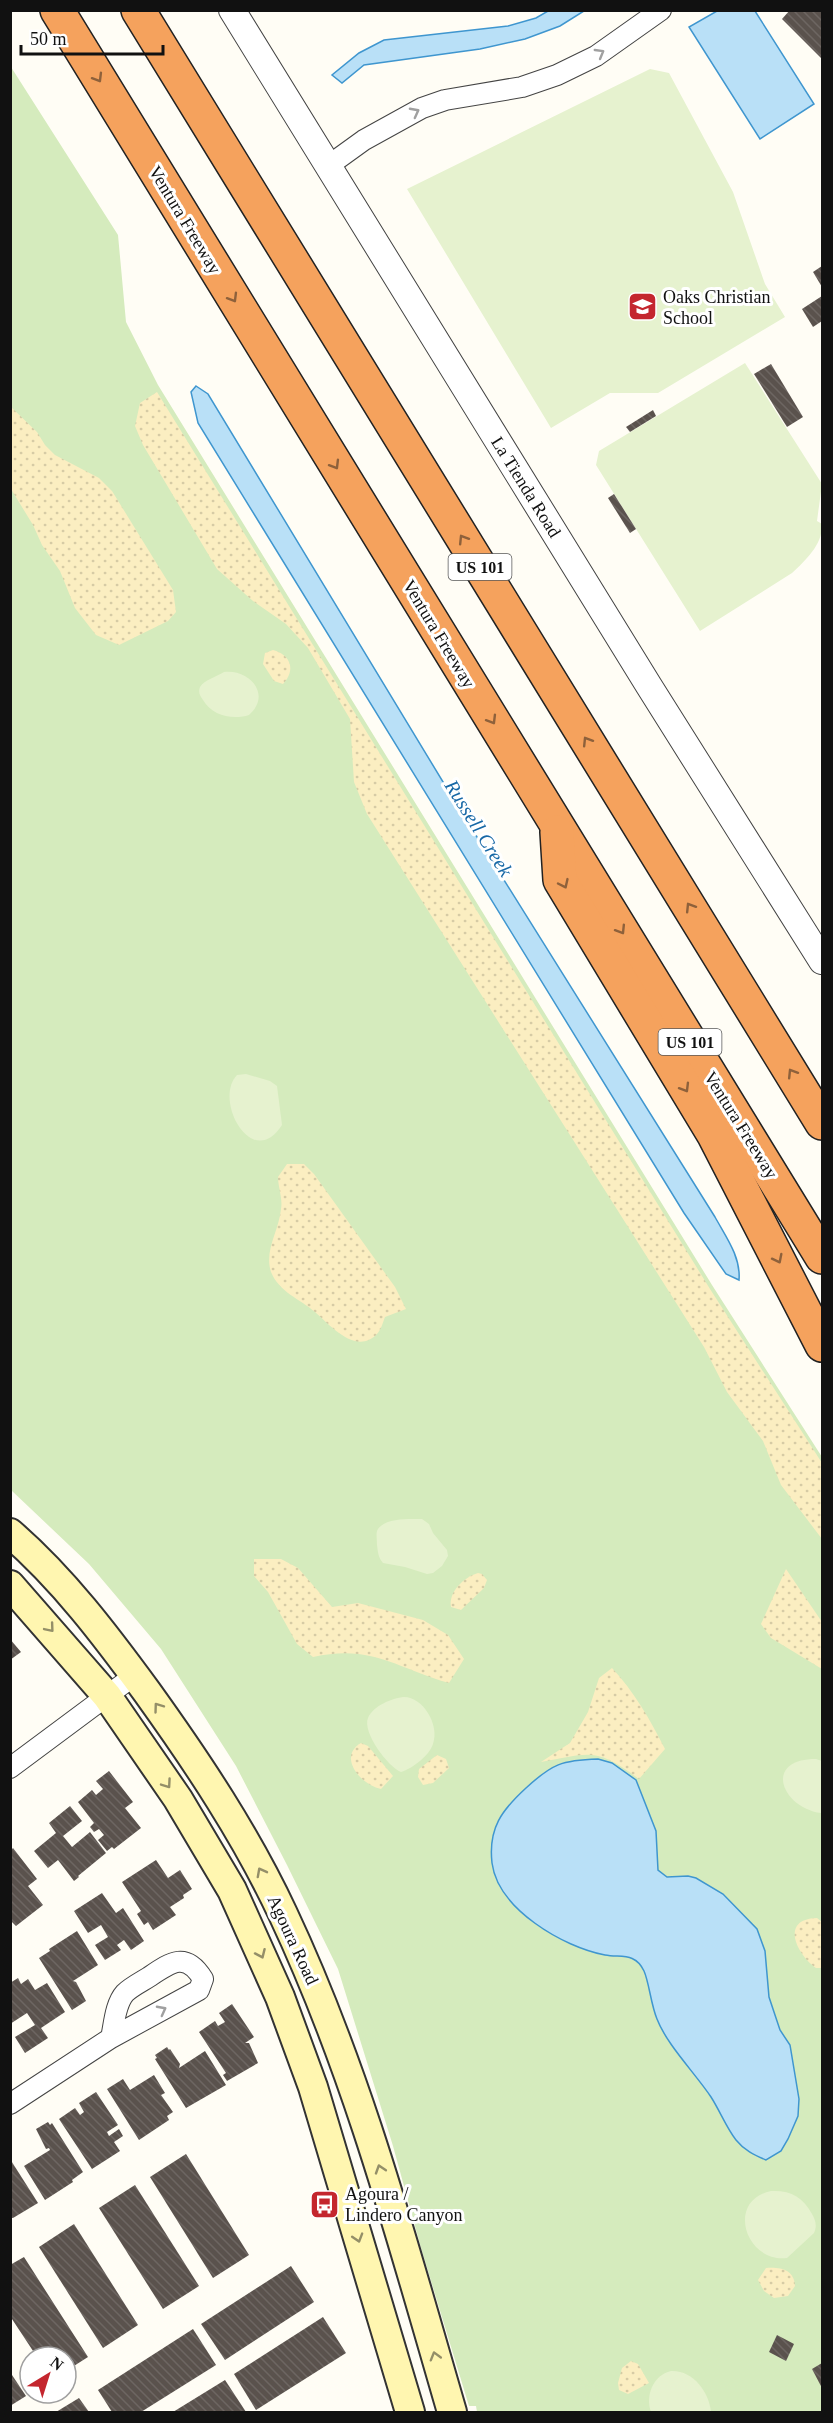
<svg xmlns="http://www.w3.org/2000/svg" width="833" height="2423" font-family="'Times New Roman',serif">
<defs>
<pattern id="sand-dots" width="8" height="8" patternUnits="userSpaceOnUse" patternTransform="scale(1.5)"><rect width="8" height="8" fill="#fbeec1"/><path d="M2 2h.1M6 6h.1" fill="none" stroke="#d6cba5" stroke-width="1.8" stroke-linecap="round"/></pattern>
<pattern id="building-back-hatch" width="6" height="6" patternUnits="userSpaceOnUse" patternTransform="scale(1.5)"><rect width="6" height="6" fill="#5a524d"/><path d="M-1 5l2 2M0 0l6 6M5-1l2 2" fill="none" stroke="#6d6662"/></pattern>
</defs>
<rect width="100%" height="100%" fill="#fffdf5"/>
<polygon fill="#d5ebbd" points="11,67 118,235 126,322 158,385 712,1285 822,1457 822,2412 477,2412 476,2406 469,2406 421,2248 393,2146 338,1969 287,1865 236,1766 161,1649 89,1564 11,1490"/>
<g fill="url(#sand-dots)">
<polygon points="157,392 710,1289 822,1463 822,1539 781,1485 763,1441 727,1392 704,1347 367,814 354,782 350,719 308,648 286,624 253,601 217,569 143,445 135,426 140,403"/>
<polygon points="11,407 37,432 45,445 55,455 99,478 112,491 173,590 176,612 168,621 119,645 96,635 75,608 60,571 42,545 33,525 11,489"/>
<path d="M273,650C291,655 296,670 283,684L274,681L263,664L265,653Z"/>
<path d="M287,1164H304L314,1174L395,1287L406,1309L385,1317C383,1322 381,1330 377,1334C356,1356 330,1325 315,1312C300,1299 279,1292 271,1272C264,1250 279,1231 281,1209C283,1199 278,1187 278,1177Z"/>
<path d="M254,1559H281L298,1568L332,1607L358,1603L423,1620L448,1635L464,1659L449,1683C396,1668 372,1644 313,1657L297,1644L268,1592L254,1576Z"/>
<polygon points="786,1569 822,1622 822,1669 771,1638 761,1624"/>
<path d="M478,1573L482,1574L487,1580L484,1588L461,1610L451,1607C448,1592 464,1577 478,1573Z"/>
<path d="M612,1668C633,1690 651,1721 665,1749L639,1779C596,1747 591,1753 541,1762L570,1743L588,1712L599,1678Z"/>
<path d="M361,1743L368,1746L393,1776L381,1789C361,1785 337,1757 361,1743Z"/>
<polygon points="437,1755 446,1759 449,1768 433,1783 423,1785 418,1777 419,1769"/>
<path d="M817,1918L822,1922V1968H816C797,1955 779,1919 817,1918Z"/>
<path d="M766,2268C780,2267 794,2269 795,2286L788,2296L774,2298L764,2291L758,2280Z"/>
<polygon points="631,2361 638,2364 649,2383 628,2394 619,2390 618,2383 622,2368"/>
</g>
<g fill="#e6f2cf">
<polygon points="650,69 669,73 733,192 765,284 785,317 658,393 610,393 551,428 407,189"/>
<path d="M745,363L822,484L817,521L822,524C823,544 806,560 792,573L700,631L596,465L599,451Z"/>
<path d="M224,672C250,669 272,695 249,715C233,720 212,716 203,700C200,696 198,692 200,687C204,680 218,676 224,672Z"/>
<path d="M246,1074L270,1081L277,1086L282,1125C252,1172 213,1100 237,1075Z"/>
<path d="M422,1519L429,1524L433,1533L447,1550L448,1556L442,1566L433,1573L427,1574L405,1567L383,1563C378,1557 378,1552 377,1545C377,1540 376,1535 377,1531C383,1517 411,1519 422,1519Z"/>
<path d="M404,1697C423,1697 440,1725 433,1744C429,1756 413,1768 401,1772C388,1767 362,1732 368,1718C373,1706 392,1698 404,1697Z"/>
<path d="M816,1759L822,1761L821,1813C782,1808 762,1759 816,1759Z"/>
<path d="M771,2191C790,2190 803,2197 812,2214C816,2221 817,2226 814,2233L787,2258C746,2263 725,2201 771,2191Z"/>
<path d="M671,2371C693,2370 709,2392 711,2412H651C645,2396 653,2375 671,2371Z"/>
</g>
<g fill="#b9e0f7" stroke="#3f96cf" stroke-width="1.5">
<polygon points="548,11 584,11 560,26 525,39 480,49 364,65 342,83 332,75 359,53 384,40 508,26 536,18"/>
<polygon points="717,11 755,11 814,104 760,139 689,27"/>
<path d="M196,386L208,394L457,805L715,1217C726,1237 741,1257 739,1280L726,1274L684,1213L198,423L191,392Z"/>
<path d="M598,1759L612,1763L636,1780L656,1831L658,1870L667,1877L688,1876L696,1878L723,1894L757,1929L765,1951L769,1997L780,2030L790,2045L799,2099L798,2116L788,2139L781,2151L766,2160C754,2155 744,2150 736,2140C726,2127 720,2111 711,2097C695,2073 667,2045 657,2019C651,2005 649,1982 644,1971C635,1952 621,1958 605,1955C563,1947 498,1909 492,1863C488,1828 502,1810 526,1788C552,1764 562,1760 598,1759Z"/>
</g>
<g fill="url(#building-back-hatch)">
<polygon points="790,10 822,10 822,59 782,19"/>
<polygon points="822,266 822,287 813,272"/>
<polygon points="822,296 822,321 813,327 802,309"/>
<polygon points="771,364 803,417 787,427 754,374"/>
<polygon points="653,410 656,416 630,432 626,427"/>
<polygon points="614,494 636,529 630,533 608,498"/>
<polygon points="10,1639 21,1652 10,1660"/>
<polygon points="109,1771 133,1802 125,1808 141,1828 114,1849 112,1847 107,1851 98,1840 104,1835 99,1829 94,1832 90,1827 94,1823 78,1802 92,1790 96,1795 103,1789 96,1781"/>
<polygon points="70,1806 82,1821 63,1836 72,1847 90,1832 106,1853 78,1876 79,1877 74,1881 58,1860 48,1868 34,1851 56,1833 49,1823"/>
<polygon points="13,1848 37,1879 28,1886 43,1905 16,1926 10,1920 10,1851"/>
<polygon points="156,1860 168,1878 180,1870 192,1889 183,1895 184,1898 170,1907 176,1915 153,1930 148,1922 144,1925 137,1914 141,1911 122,1882"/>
<polygon points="102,1893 116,1913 123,1908 144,1941 131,1950 124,1940 117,1945 121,1950 105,1960 95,1945 108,1937 101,1925 88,1933 74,1911"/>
<polygon points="77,1931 98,1965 73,1981 76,1982 86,2001 72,2010 39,1958 50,1951 49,1949"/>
<polygon points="18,1978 21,1984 28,1979 35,1990 47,1983 65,2012 41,2028 48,2038 25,2053 15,2037 35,2025 27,2013 10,2024 10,1983"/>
<polygon points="232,2004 254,2037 245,2043 249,2043 258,2063 227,2081 223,2075 226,2073 199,2032 215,2021 218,2026 225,2022 219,2013"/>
<polygon points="167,2047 169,2050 170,2049 180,2064 179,2068 205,2051 226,2085 186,2108 155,2059 157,2058 155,2055"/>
<polygon points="154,2075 165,2093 161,2095 173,2112 167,2116 169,2120 139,2140 107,2089 123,2079 130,2090"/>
<polygon points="96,2092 118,2125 107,2132 109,2136 119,2129 123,2136 114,2142 120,2151 92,2169 59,2119 75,2108 80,2115 84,2112 79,2103"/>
<polygon points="48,2122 50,2125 52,2123 83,2172 72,2180 73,2182 45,2200 24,2166 50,2150 49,2148 46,2149 36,2129"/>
<polygon points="186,2154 249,2255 213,2278 150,2177"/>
<polygon points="10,2159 38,2203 13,2218 10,2218"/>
<polygon points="135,2185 199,2286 163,2309 99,2208"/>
<polygon points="74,2224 138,2325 103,2348 39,2247"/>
<polygon points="24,2257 88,2357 66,2371 66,2357 37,2357 10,2316 10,2265"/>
<polygon points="291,2266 314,2302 225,2360 201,2324"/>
<polygon points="323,2317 346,2353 256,2410 234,2374"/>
<polygon points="193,2329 216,2365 141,2412 112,2412 98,2390"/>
<polygon points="777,2335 794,2344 786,2361 769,2352"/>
<polygon points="822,2363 822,2388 812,2369"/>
<polygon points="10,2372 26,2396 10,2406"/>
<polygon points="225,2380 246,2412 173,2412"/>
<polygon points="79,2398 89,2412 56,2412"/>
</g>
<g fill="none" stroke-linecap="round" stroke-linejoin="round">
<defs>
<g id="minor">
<polyline points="328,166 364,140 422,108 445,100 522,87 557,75 596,56 661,10"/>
<polyline points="10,1768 135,1675"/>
<path d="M10,2104L111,2038L199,1990L203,1979C186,1951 171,1962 149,1977C141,1982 131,1987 125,1993C115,2004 114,2025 111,2038"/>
</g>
<polyline id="tertiary" points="232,10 649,686 822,961"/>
<g id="secondary">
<path d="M10,1533C63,1579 106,1636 147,1692C198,1763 246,1835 283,1914C358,2073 403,2244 452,2412"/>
<polyline points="10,1585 107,1696 178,1799 232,1890 280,1997 313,2087 410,2412"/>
</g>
<g id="motorway">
<polyline points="57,10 822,1257"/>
<polyline points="138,10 822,1123"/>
<polyline points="557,832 560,880 714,1135 822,1345"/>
</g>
</defs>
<use href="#minor" stroke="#444" stroke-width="22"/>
<use href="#tertiary" stroke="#444" stroke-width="28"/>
<use href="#secondary" stroke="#333" stroke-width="32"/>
<use href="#motorway" stroke="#222" stroke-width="36"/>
<use href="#minor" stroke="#fff" stroke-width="20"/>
<use href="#tertiary" stroke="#fff" stroke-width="26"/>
<use href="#secondary" stroke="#fff6b0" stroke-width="28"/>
<use href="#motorway" stroke="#f5a25d" stroke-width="33"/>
</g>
<defs><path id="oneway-chevron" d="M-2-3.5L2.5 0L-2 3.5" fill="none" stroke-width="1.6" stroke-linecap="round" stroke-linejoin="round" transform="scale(1.5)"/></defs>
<g stroke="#a0a0a0">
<use href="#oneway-chevron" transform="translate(600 53) rotate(-30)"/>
<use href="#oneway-chevron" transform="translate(415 112) rotate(-28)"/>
<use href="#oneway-chevron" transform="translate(162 2010) rotate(-28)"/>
</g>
<g stroke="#8e613b">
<use href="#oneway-chevron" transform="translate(98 78) rotate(59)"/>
<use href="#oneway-chevron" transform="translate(233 298) rotate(59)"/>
<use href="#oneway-chevron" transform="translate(335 465) rotate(59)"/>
<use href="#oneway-chevron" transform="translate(463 539) rotate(-122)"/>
<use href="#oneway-chevron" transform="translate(492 720) rotate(59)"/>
<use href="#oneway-chevron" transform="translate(587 741) rotate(-122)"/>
<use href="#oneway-chevron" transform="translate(564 884) rotate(65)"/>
<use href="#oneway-chevron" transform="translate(690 907) rotate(-122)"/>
<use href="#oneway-chevron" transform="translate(621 930) rotate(58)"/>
<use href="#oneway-chevron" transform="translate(792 1073) rotate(-122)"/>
<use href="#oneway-chevron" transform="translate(685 1088) rotate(59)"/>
<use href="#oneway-chevron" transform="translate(778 1259) rotate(63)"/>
</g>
<g stroke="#948f68">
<use href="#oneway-chevron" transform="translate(50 1628) rotate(50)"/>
<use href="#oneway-chevron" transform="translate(158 1707) rotate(-126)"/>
<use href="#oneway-chevron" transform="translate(167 1784) rotate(55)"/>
<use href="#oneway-chevron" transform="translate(261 1872) rotate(-118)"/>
<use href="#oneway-chevron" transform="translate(261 1954) rotate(66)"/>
<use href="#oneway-chevron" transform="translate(380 2169) rotate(-108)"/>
<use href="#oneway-chevron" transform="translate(358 2238) rotate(73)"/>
<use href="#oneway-chevron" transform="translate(435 2356) rotate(-106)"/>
</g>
<defs>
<symbol id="school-square" viewBox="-11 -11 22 22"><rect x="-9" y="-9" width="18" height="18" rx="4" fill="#c4262e" stroke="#fff"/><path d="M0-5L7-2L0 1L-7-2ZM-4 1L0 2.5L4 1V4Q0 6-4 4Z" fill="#fff"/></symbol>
<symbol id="bus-square" viewBox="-11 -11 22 22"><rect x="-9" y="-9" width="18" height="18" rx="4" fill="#c4262e" stroke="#fff"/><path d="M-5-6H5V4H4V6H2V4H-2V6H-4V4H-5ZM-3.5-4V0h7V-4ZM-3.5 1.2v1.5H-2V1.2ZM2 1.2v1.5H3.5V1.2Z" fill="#fff"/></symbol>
</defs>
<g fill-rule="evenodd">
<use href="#school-square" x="626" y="290" width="33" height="33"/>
<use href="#bus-square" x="308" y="2188" width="33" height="33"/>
</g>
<g text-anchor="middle" stroke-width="6" stroke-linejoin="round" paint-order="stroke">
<g fill="#fff" stroke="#585858" stroke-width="1.5">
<rect x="448.5" y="554" width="63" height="26" rx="4.5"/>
<rect x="658.5" y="1029" width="63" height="26" rx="4.5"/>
</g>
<g font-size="16" font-weight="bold" fill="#111">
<text x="480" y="573">US 101</text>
<text x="690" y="1048">US 101</text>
</g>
<g font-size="18" fill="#111" stroke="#fff">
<text transform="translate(185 220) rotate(59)" y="6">Ventura Freeway</text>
<text transform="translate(526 487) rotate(58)" y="6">La Tienda Road</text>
<text transform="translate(439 634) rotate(59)" y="6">Ventura Freeway</text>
<text transform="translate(741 1125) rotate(58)" y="6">Ventura Freeway</text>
<text transform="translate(293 1940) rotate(65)" y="6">Agoura Road</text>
</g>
<g font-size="18" fill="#111" stroke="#fff" text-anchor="start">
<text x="663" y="303">Oaks Christian<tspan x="663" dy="21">School</tspan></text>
<text x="345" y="2200">Agoura /<tspan x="345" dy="21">Lindero Canyon</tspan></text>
</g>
<g font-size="20" font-style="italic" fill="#1768a6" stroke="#fff">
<text transform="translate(479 828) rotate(58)" y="7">Russell Creek</text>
</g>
</g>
<rect width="833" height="2423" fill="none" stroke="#111111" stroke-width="24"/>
<g transform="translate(48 2375) rotate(38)"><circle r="28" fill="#ffffff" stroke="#a0a0a0" stroke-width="1.5"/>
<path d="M0-4.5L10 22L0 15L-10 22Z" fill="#c4262e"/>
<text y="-9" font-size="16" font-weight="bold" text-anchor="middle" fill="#111111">N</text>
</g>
<path d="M21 45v9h142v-9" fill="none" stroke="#111111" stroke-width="3"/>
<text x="30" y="45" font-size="18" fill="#111111" stroke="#ffffff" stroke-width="4.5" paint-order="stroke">50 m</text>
</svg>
